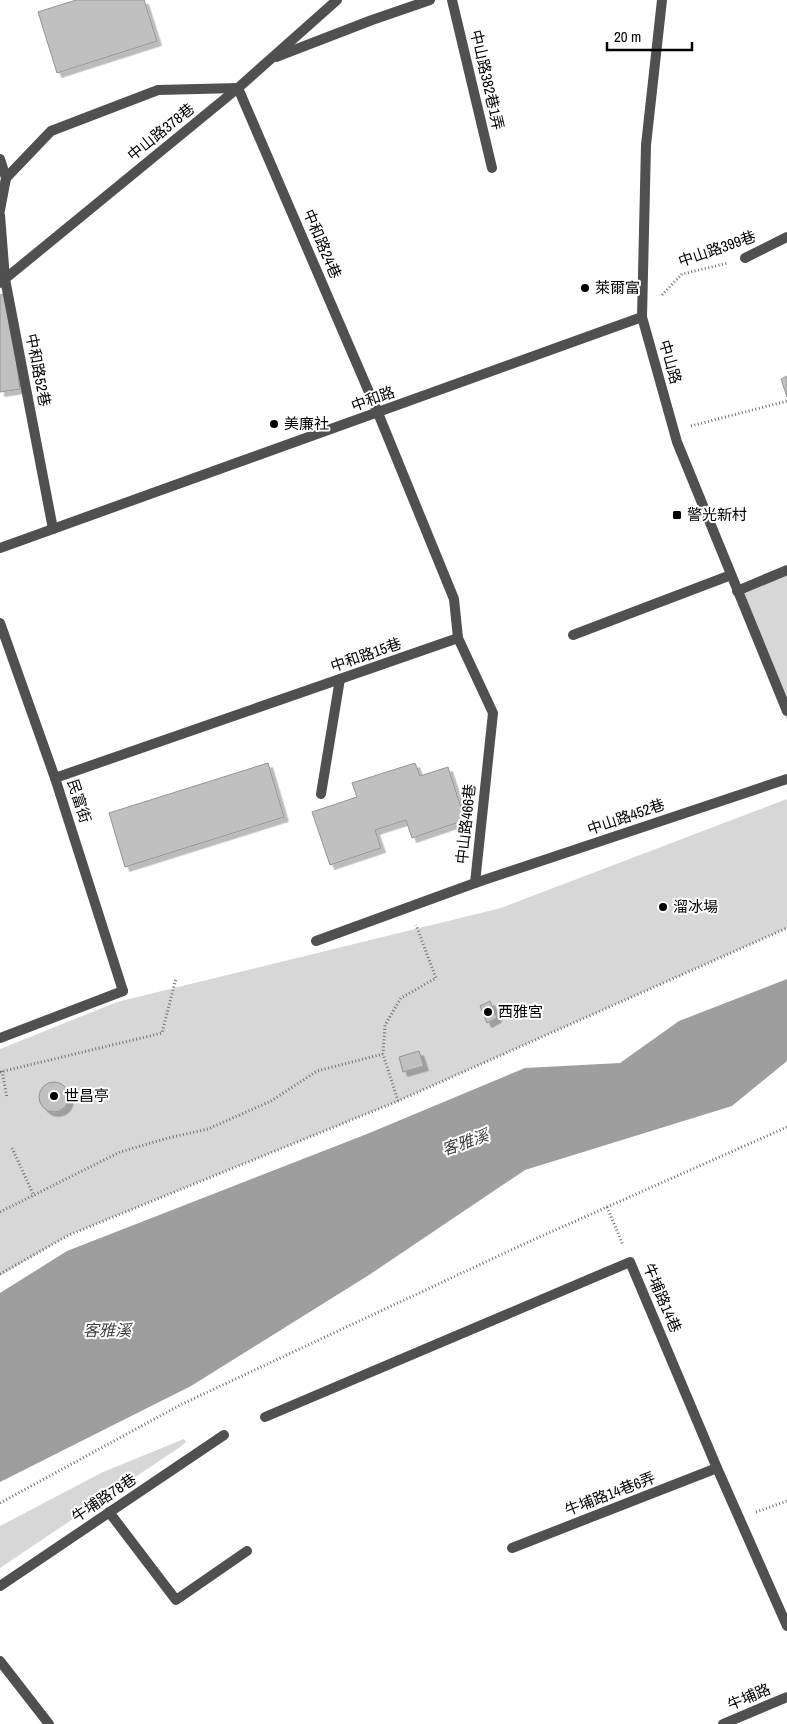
<svg xmlns="http://www.w3.org/2000/svg" width="787" height="1724" font-family="'Archivo Narrow','Noto Sans TC',sans-serif">
<defs>
<filter id="shadow"><feDropShadow dx="4.5" dy="4.5" stdDeviation="0" flood-color="#0004"/></filter>
</defs>
<rect width="100%" height="100%" fill="#fff"/>
<g fill="#d7d7d7">
<polygon points="787,572 787,721 737,591"/>
<polygon points="787,799 787,928 398,1101 69,1235 0,1276 0,1049 117,1002 501,908"/>
<polygon points="184,1439 186,1442 180,1447 0,1568 0,1526 103,1472"/>
</g>
<polygon fill="#9e9e9e" points="787,979 787,1061 732,1106 525,1170 369,1275 191,1386 0,1482 0,1293 67,1251 367,1134 525,1068 620,1063 679,1021"/>
<g fill="#c0c0c0" stroke="#949494" filter="url(#shadow)">
<polygon points="76,0 144,0 157,41 57,73 38,12"/>
<polygon points="7,294 20,389 0,392 0,295"/>
<polygon points="787,376 787,397 781,379"/>
<polygon points="268,763 284,817 125,867 109,813"/>
<polygon points="415,763 420,776 448,767 465,820 412,838 406,820 375,830 381,848 330,865 312,812 357,797 352,783"/>
<polygon points="490,1001 497,1018 487,1023 480,1006"/>
<polygon points="419,1051 424,1066 403,1072 399,1057"/>
<circle cx="54" cy="1097" r="15"/>
</g>
<g fill="none" stroke-linecap="round" stroke-linejoin="round">
<g stroke="#727272" stroke-width="3" stroke-dasharray="1 2.5" stroke-linecap="butt">
<polyline points="662,295 682,274 728,263"/>
<polyline points="691,426 787,401"/>
<polyline points="2,1071 7,1098"/>
<polyline points="0,1072 162,1033 176,978"/>
<polyline points="398,1101 383,1054 385,1025 401,998 436,978 416,925"/>
<polyline points="12,1148 34,1196"/>
<polyline points="607,1207 623,1245"/>
<polyline points="0,1212 120,1152 168,1138 208,1129 271,1101 317,1071 383,1054"/>
<polyline points="0,1274 69,1235 398,1101 787,928"/>
<polyline points="0,1503 182,1404 526,1243 787,1127"/>
<polyline points="756,1512 787,1501"/>
</g>
<g stroke="#505050" stroke-width="10">
<polyline points="452,0 492,168"/>
<polyline points="276,57 372,20 430,0"/>
<polyline points="0,159 6,178 0,210"/>
<polyline points="6,178 51,131 158,90 238,88 378,413 454,599 458,638 493,713 475,883"/>
<polyline points="0,215 5,279 53,529"/>
<polyline points="745,258 787,237"/>
<polyline points="0,283 238,88 337,0"/>
<polyline points="573,635 731,575"/>
<polyline points="55,778 458,638"/>
<polyline points="321,794 340,679"/>
<polyline points="316,941 475,883 787,779"/>
<polyline points="0,1038 123,991"/>
<polyline points="265,1417 630,1262 717,1468 787,1626"/>
<polyline points="109,1512 176,1600 247,1551"/>
<polyline points="512,1548 717,1468"/>
<polyline points="0,1586 224,1435"/>
<polyline points="0,1661 49,1724"/>
</g>
<g stroke="#505050" stroke-width="10">
<polyline points="0,548 642,317"/>
<polyline points="737,591 787,570"/>
<polyline points="0,623 55,778 123,991"/>
</g>
<g stroke="#505050" stroke-width="10">
<polyline points="662,0 646,145 642,317 677,442 787,711"/>
<polyline points="723,1724 787,1697"/>
</g>
</g>
<g fill="#000" stroke="#fff" stroke-width="2">
<circle cx="585" cy="288" r="5"/>
<circle cx="274" cy="424" r="5"/>
<rect x="672" y="510" width="10" height="10" rx="2.5"/>
<circle cx="663" cy="907" r="5"/>
<circle cx="488" cy="1012" r="5"/>
<circle cx="54" cy="1096" r="5"/>
</g>
<g text-anchor="middle" stroke-width="4" stroke-linejoin="round" paint-order="stroke">
<g font-size="15" fill="#000" stroke="#fff">
<text transform="translate(487 80) rotate(77)" y="5">中山路382巷1弄</text>
<text transform="translate(161 132) rotate(-39)" y="5">中山路378巷</text>
<text transform="translate(322 244) rotate(67)" y="5">中和路24巷</text>
<text transform="translate(717 249) rotate(-19)" y="5">中山路399巷</text>
<text transform="translate(670 362) rotate(74)" y="5">中山路</text>
<text transform="translate(38 370) rotate(79)" y="5">中和路52巷</text>
<text transform="translate(373 399) rotate(-20)" y="5">中和路</text>
<text transform="translate(366 655) rotate(-19)" y="5">中和路15巷</text>
<text transform="translate(79 801) rotate(72)" y="5">民富街</text>
<text transform="translate(626 817) rotate(-19)" y="5">中山路452巷</text>
<text transform="translate(466 824) rotate(-84)" y="5">中山路466巷</text>
<text transform="translate(662 1298) rotate(67)" y="5">牛埔路14巷</text>
<text transform="translate(610 1494) rotate(-21)" y="5">牛埔路14巷6弄</text>
<text transform="translate(104 1498) rotate(-34)" y="5">牛埔路78巷</text>
<text transform="translate(749 1697) rotate(-23)" y="5">牛埔路</text>
</g>
<g font-size="15" fill="#000" stroke="#fff" text-anchor="start">
<text x="595" y="293">萊爾富</text>
<text x="284" y="429">美廉社</text>
<text x="687" y="520">警光新村</text>
<text x="673" y="912">溜冰場</text>
<text x="498" y="1017">西雅宮</text>
<text x="64" y="1101">世昌亭</text>
</g>
<g font-size="16" font-style="italic" fill="#3f3f3f" stroke="#fff">
<text transform="translate(465 1142) rotate(-19)" y="6">客雅溪</text>
<text x="107" y="1336">客雅溪</text>
</g>
</g>
<path d="M607 42v8h85v-8" fill="none" stroke="#000000" stroke-width="2.5"/>
<text x="614" y="42" font-size="15" fill="#000000" stroke="#ffffff" stroke-width="4" paint-order="stroke">20 m</text>
</svg>
